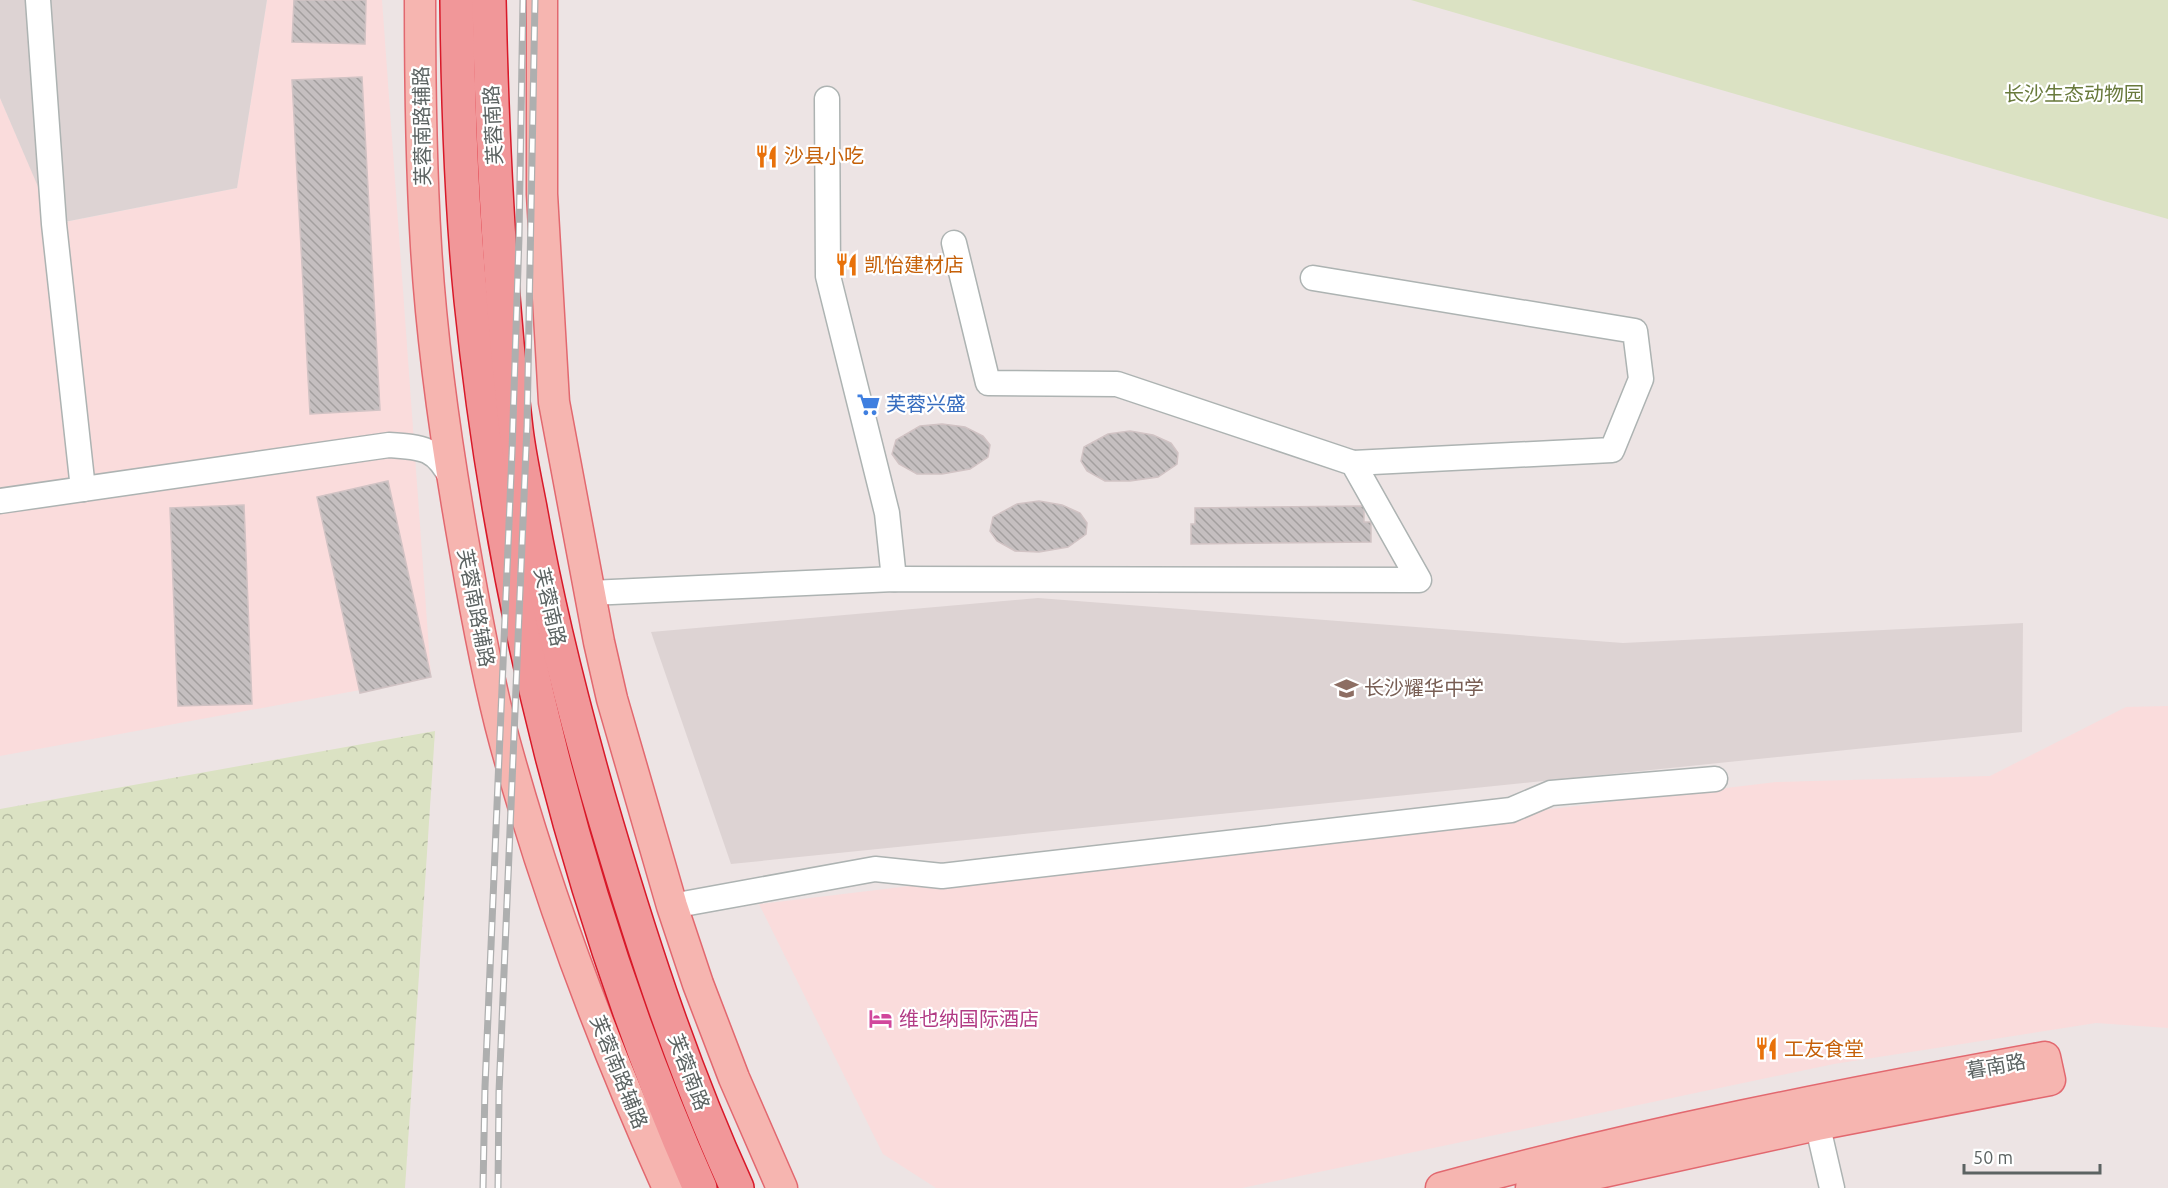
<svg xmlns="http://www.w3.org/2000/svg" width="2168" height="1188" font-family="Ubuntu,'Noto Sans SC',sans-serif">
<defs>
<pattern id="forest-crowns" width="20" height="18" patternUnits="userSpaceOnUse" patternTransform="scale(1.5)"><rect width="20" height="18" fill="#dbe2c3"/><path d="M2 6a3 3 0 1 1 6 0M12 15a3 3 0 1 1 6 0" fill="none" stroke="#b5bba2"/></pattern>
<pattern id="building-back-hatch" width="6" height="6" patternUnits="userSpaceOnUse" patternTransform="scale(1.5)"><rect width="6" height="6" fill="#c5bfc0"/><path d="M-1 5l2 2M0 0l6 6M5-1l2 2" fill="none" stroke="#a39f9f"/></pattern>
</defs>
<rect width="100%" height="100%" fill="#ede4e4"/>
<g fill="#fadcdc">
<polygon points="267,0 382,0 431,677 0,756 0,98 55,224 237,188"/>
<polygon points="2168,706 2168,1028 2096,1023 1834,1064 1242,1188 936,1188 883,1154 759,904 1776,782 1990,776 2126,707"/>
</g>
<g fill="#ddd3d3">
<polygon points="0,0 267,0 237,188 54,224 0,98"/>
<polygon points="1038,598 1623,643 2023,623 2022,732 731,864 651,632"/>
</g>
<polygon fill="url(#forest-crowns)" points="435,731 405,1188 0,1188 0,809"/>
<polygon fill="#dbe2c3" points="1411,0 2168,0 2168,219 2104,201"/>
<g fill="url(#building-back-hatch)" stroke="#d1c3c4" stroke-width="1.5">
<polygon points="294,0 366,0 365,44 292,42"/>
<polygon points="362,77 380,410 310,414 292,80"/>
<polygon points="942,424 965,427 983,436 990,445 988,457 970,469 942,474 917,474 899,464 892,454 896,440 920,426"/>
<polygon points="1130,431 1153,435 1171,443 1178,453 1177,464 1158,477 1130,481 1105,481 1087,471 1081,461 1084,447 1108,434"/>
<polygon points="388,481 431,677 360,693 317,497"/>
<polygon points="1039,501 1062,505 1080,513 1087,523 1086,534 1068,547 1039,552 1015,551 997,541 990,531 993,517 1017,504"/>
<polygon points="244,505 252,704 178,706 170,508"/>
<polygon points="1364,506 1364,522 1371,522 1371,542 1191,544 1191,524 1195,524 1195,508"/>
</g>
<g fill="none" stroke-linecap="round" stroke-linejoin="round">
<defs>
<g id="minor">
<polyline points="38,0 54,224 83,489"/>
<polyline points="827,99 828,276 887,513 894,579"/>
<polyline points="1313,278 1635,331 1641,379 1612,450 1353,463"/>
<path d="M0,501L389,445C423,447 437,448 452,480"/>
<polyline points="590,593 894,579 1419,580 1353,463 1117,384 988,383 954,243"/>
<polyline points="672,906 875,869 942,876 1511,810 1551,793 1715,779"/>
<polyline points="1814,1110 1832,1188"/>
</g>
<g id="major">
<path d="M420,0C420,82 421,164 426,246C432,348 447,450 465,551C476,615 488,680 505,743C547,895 603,1044 668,1188"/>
<polyline points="542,0 542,194 554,402 599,642 612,699 672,906 698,984 734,1078 782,1188"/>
<path d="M1441,1188C1640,1133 1843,1094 2045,1057L2050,1080L1817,1125L1531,1188"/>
</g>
<g id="highway">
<path d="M457,0C458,100 461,201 471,300C502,601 578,912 700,1188"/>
<path d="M489,0C492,143 499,287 516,429C519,455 525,482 530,508C547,605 571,700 598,795C637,929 679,1061 737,1188"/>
</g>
</defs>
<use href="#minor" stroke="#adb3b2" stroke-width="27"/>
<use href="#major" stroke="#e2686f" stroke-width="33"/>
<use href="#highway" stroke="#d81929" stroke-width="36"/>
<use href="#minor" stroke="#fff" stroke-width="24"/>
<use href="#major" stroke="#f6b5b0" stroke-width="30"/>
<use href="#highway" stroke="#f19799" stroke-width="33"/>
<defs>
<g id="rail">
<polyline points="483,1188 485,1087 512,453 519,237 523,0"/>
<polyline points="498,1188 499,1092 527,426 535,0"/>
</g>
</defs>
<use href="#rail" stroke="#aeafaf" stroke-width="7"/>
<use href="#rail" stroke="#fff" stroke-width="4.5" stroke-dasharray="14" stroke-linecap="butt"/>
</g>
<defs>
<symbol id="restaurant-bare" viewBox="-9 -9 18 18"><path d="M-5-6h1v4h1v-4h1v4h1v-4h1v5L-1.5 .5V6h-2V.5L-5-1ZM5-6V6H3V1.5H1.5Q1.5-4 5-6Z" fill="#e8710a" stroke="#fff" stroke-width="2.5" paint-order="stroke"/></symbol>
<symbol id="supermarket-bare" viewBox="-9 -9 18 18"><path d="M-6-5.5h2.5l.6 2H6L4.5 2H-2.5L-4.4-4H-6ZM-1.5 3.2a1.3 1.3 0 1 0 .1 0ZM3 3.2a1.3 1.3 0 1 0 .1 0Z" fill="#3f7fe0" stroke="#fff" stroke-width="2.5" paint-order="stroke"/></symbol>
<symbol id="school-bare" viewBox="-9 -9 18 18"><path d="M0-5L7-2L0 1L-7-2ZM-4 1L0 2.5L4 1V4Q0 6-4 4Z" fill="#8d6e63" stroke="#fff" stroke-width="2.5" paint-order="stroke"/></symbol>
<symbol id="hotel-bare" viewBox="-9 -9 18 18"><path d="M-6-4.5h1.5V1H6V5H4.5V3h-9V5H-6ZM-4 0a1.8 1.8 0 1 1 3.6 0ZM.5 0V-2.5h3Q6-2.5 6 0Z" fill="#d1479c" stroke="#fff" stroke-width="2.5" paint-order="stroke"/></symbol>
</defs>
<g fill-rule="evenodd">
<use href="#restaurant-bare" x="750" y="140" width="33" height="33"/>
<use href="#restaurant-bare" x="830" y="248" width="33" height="33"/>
<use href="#supermarket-bare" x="852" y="388" width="33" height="33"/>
<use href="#school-bare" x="1330" y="672" width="33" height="33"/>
<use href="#hotel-bare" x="864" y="1002" width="33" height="33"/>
<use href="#restaurant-bare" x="1750" y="1032" width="33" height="33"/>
</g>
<g text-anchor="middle" stroke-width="4.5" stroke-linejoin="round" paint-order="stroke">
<g font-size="20" fill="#697a3c" stroke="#fff">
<text x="2074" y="101">长沙生态动物园</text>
</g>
<g font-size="20" fill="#5c6362" stroke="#fff">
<text transform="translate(493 125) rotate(-93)" y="7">芙蓉南路</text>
<text transform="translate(422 126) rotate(-91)" y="7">芙蓉南路辅路</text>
<text transform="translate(550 607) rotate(77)" y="7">芙蓉南路</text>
<text transform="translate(476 608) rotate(79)" y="7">芙蓉南路辅路</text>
<text transform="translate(1996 1066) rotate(-10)" y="7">暮南路</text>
<text transform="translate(619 1072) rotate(68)" y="7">芙蓉南路辅路</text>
<text transform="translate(689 1072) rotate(69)" y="7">芙蓉南路</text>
</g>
<g font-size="20" fill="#c56008" stroke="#fff" text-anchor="start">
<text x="784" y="163">沙县小吃</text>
<text x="864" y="272">凯怡建材店</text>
<text x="1784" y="1056">工友食堂</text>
</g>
<g font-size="20" fill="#366cbe" stroke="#fff" text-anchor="start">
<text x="886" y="411">芙蓉兴盛</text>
</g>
<g font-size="20" fill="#785e54" stroke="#fff" text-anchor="start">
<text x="1364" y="695">长沙耀华中学</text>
</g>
<g font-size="20" fill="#b23c85" stroke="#fff" text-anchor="start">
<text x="899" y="1026">维也纳国际酒店</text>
</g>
</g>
<path d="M1964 1164v9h136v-9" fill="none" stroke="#5c6362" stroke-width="3"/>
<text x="1973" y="1164" font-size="18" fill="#5c6362" stroke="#ffffff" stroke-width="4.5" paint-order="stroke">50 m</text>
</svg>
